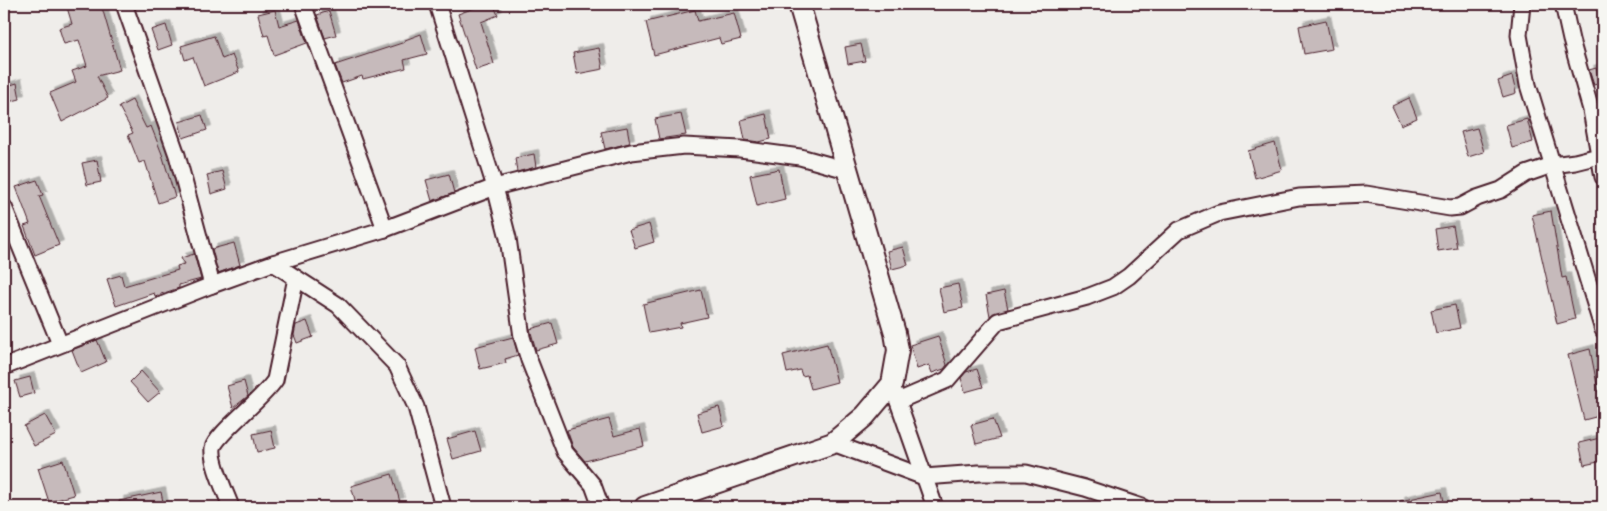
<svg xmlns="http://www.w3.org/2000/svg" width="1607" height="511" font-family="'Patrick Hand',sans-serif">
<defs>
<filter id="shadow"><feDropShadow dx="4.5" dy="-4.5" stdDeviation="0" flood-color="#0004"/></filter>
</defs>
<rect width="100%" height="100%" fill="#efedea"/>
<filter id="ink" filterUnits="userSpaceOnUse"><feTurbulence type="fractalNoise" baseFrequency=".02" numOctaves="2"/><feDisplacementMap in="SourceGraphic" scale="10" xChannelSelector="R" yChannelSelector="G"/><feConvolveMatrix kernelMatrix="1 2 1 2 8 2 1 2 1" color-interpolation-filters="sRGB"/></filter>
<g filter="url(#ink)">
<g fill="#c6babb" stroke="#4a1f2b" filter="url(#shadow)">
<polygon points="66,4 101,4 120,70 97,76 108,98 62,122 50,93 76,82 72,71 87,66 79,40 64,44 59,28 72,24"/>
<polygon points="475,4 493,4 498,15 481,22 494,64 476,70 458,14 477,7"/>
<polygon points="275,10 279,26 299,20 307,43 274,55 268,35 264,36 258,14"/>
<polygon points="695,10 698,21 734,13 741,39 721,44 719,38 654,55 646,22"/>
<polygon points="329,11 336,35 325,38 317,15"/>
<polygon points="1326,20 1332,49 1304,54 1299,26"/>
<polygon points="166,25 172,45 158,50 151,30"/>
<polygon points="421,34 427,54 404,60 406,68 363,79 362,76 342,83 335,65 405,42 405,40"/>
<polygon points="214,36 222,59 232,55 239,72 204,86 193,57 185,60 181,46"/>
<polygon points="861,44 865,61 848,64 845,47"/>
<polygon points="599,48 603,69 577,74 573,53"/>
<polygon points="1596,68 1600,83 1594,85 1589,70"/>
<polygon points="1512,76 1516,93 1503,97 1498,81"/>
<polygon points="17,83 20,99 4,103 4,87"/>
<polygon points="1409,98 1417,118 1401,125 1392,106"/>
<polygon points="132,100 146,128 151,126 162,154 175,197 158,203 145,161 139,163 128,135 133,133 119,107"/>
<polygon points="681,114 686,135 659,139 655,119"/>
<polygon points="766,114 771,139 759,142 745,140 741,120"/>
<polygon points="202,115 207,130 183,138 179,122"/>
<polygon points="1527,119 1533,142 1512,148 1506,125"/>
<polygon points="627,127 630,143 605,149 601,132"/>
<polygon points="1477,128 1484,152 1468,157 1461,132"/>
<polygon points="1275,143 1282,170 1255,178 1248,151"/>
<polygon points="534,154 536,167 517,172 515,158"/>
<polygon points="97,160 101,182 87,185 82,163"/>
<polygon points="779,169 785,199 757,206 750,175"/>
<polygon points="222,171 227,189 211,194 207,175"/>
<polygon points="449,174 454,193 432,201 426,180"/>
<polygon points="37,180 43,195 39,196 59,245 35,255 24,226 30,224 16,187"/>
<polygon points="1551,211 1562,278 1566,277 1575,319 1557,324 1532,215"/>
<polygon points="649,224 654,242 635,248 629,230"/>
<polygon points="1453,226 1457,248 1438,251 1435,229"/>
<polygon points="234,243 240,265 218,273 212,249"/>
<polygon points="903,247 908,265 892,269 887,251"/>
<polygon points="194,254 201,279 179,285 179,288 155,296 154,293 116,306 107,279 121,275 124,286 178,270 177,266 184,264 181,258"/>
<polygon points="958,284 963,308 944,312 939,288"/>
<polygon points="701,290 707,317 680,323 681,327 649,333 643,304"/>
<polygon points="1004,291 1008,309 990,316 986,295"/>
<polygon points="1455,305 1460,328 1436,333 1431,310"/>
<polygon points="307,321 313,337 297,343 294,335 296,325"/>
<polygon points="552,323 558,344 536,350 530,329"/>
<polygon points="938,336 947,365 944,369 932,373 929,365 917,369 910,345"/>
<polygon points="513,337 518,355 505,359 506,363 480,369 475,347"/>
<polygon points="97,340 106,362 81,373 72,350"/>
<polygon points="827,344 837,382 811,389 807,375 802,376 800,370 787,373 783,355"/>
<polygon points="1590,349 1603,415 1584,420 1568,355"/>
<polygon points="977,369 983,387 965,392 961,378 966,372"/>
<polygon points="141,371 160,392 148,402 130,382"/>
<polygon points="30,377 34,393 20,397 15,381"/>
<polygon points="244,381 248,396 233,408 227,386"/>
<polygon points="719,407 724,426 702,432 697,413"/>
<polygon points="45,415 56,435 34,446 24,426"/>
<polygon points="609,419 614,436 640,429 644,446 585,461 573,447 567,430"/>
<polygon points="993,419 1000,438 976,444 971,425"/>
<polygon points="271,430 275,448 257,452 253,434"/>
<polygon points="475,431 481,451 453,459 447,439"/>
<polygon points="1600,438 1603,461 1584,465 1579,443"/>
<polygon points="63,460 74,495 49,502 38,468"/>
<polygon points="392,474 400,502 380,507 357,507 351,486"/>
<polygon points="161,492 164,507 120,507 119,501"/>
<polygon points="1442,492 1445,507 1401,507 1400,501"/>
</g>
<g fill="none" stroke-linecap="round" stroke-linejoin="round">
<defs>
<g id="minor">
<polyline points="124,4 177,155 212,285"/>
<polyline points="303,4 385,229"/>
<polyline points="437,4 495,187 508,238 522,337 529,360 565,452 593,485 601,507"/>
<polyline points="1522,4 1519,35 1528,85 1603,330"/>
<polyline points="1563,4 1571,40 1591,110 1603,177"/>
<polyline points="4,207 60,344"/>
<polyline points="273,263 338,305 397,366 416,407 443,507"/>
<polyline points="4,367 212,285 273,263 385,229 495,187 631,152 684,146 740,149 800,157 847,170"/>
<polyline points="895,393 935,507"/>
<polyline points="898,401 947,380 998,321 1087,297 1113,287 1129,276 1179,230 1219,213 1299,197 1366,194 1450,208 1460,207 1477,198 1501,190 1526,174 1552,165 1575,162 1603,155"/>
<polyline points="833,443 924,477 979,473 1026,473 1085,488 1142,507"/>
<path d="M231,507C226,493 211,463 213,448C216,434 263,399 275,380L296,278"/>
</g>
<polyline id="secondary" points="645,507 833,443 865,416 892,384 898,350 895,333 799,4"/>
</defs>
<use href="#minor" stroke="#4a1f2b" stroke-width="19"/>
<use href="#secondary" stroke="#4a1f2b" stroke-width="24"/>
<use href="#minor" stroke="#f6f6f2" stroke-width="15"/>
<use href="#secondary" stroke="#f6f6f2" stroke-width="20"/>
</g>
</g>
<rect width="1607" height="511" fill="none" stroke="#f6f6f2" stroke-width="20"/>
<rect x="10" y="10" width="1587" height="491" fill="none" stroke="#4a1f2b" stroke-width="2" filter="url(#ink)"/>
</svg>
